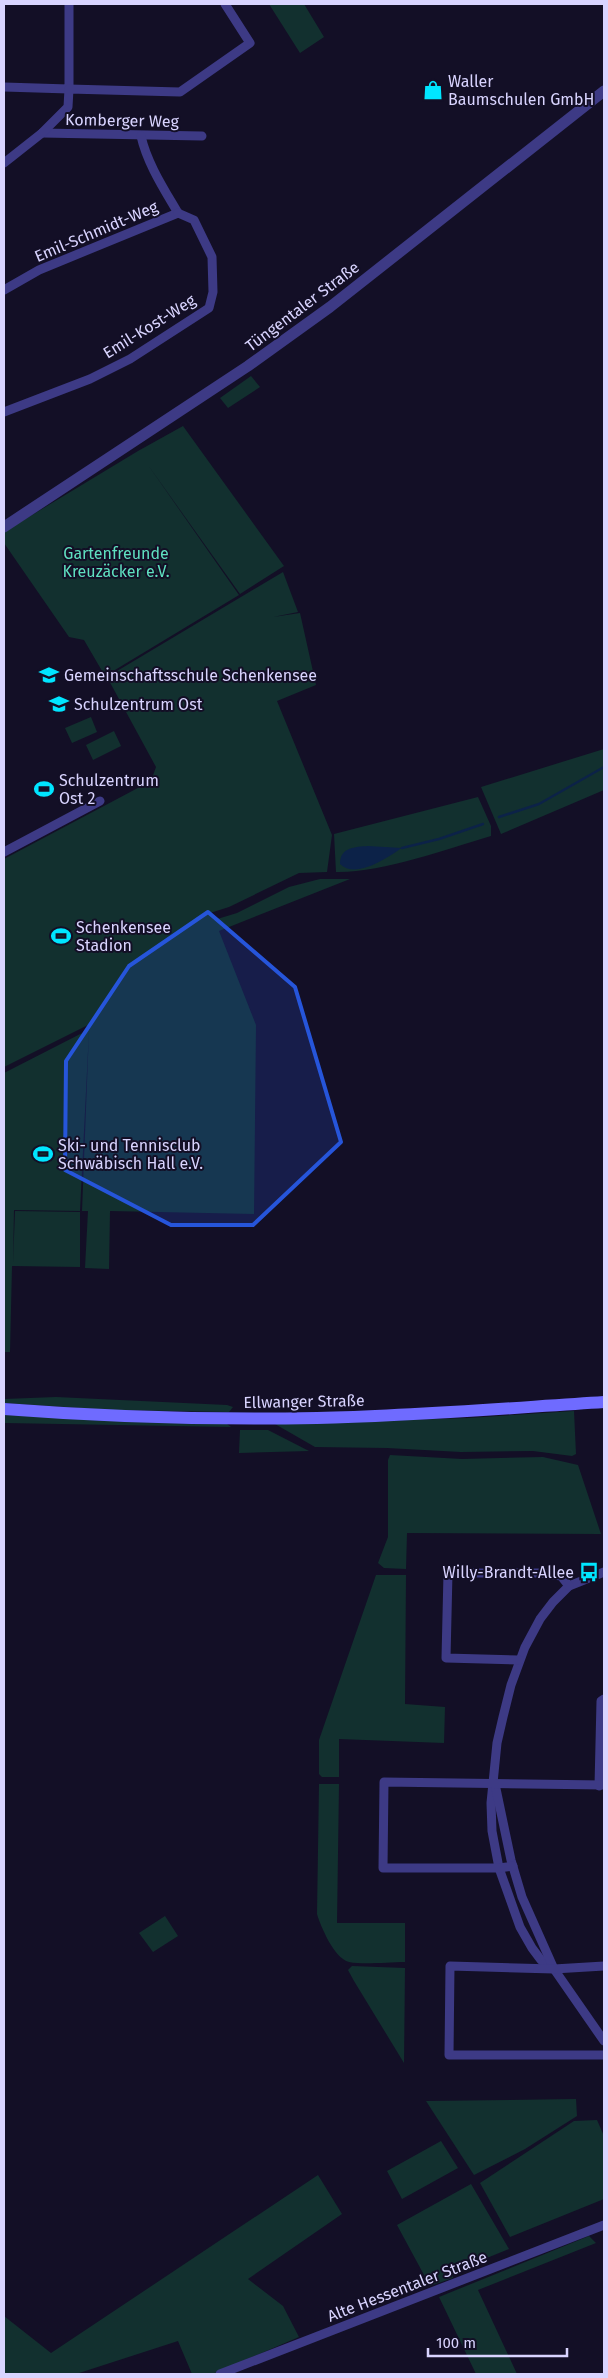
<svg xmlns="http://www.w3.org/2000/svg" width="608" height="2378" font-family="'Fira Sans',sans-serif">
<rect width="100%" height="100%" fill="#130f26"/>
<g fill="#12302f">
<polygon points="269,4 304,4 324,37 300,53"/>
<polygon points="251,376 260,387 228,408 220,398"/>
<polygon points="183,426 284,566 240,594 148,465 239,595 105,676 84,640 69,637 4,543 4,532 138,451"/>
<polygon points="283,572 298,612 273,617 300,613 316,685 277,701 332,835 327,872 299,873 229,907 210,913 214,920 237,913 289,887 320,879 350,879 219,931 256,1025 254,1214 110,1211 109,1269 85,1268 88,1211 82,1211 89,1031 80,1211 14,1210 13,1263 15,1211 80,1212 80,1267 12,1266 10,1352 4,1352 4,1073 90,1029 90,1024 4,1067 4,859 151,781 156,767 107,677"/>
<polygon points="91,717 97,732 72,743 65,728"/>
<polygon points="114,731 121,746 93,760 86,745"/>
<polygon points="604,749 604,790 501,834 481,787"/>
<path d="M478,797L491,826V836C447,849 381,873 336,872L334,834Z"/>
<polygon points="56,1397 227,1405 233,1407 229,1412 111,1410 4,1403 4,1399"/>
<polygon points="574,1411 576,1454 572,1456 533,1451 461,1452 387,1448 315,1447 275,1424 468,1418"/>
<polygon points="4,1415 227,1424 231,1427 4,1423"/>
<polygon points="240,1430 268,1430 309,1451 239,1453"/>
<polygon points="390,1455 462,1459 543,1457 578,1465 601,1534 407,1533 406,1569 384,1568 378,1563 388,1537 388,1460"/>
<polygon points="376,1575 406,1575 405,1704 445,1707 444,1743 339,1739 339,1777 322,1777 319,1774 319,1740"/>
<path d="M319,1784H339L337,1923H405V1962C388,1962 364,1965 349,1962C334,1958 321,1927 317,1914Z"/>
<polygon points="165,1916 178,1936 153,1952 139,1933"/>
<polygon points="352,1966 405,1968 404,2063 354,1981 348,1970"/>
<polygon points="576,2099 577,2116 525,2149 474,2175 426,2101"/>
<polygon points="597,2120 604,2136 604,2199 510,2237 480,2183 574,2121"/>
<polygon points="441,2141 458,2168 402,2199 387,2171"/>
<polygon points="318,2175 342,2214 248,2279 283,2306 299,2337 212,2374 192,2374 178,2341 76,2374 4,2374 4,2316 51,2353"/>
<polygon points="471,2184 509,2249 452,2272 453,2278 430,2286 397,2225"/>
<polygon points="589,2236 596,2243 478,2290 517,2374 476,2374 439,2297"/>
</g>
<path fill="#0c2248" d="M368,846L402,848C388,857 356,880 340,864C340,847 355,847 368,846Z"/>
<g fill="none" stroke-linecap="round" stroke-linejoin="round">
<g stroke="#0c2248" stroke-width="2.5">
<polyline points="499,817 539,804 604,767"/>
<polyline points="402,848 439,839 483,824"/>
</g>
<g stroke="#3d3a85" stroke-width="9">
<polyline points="4,87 69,89 69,4"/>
<polyline points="42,133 202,136"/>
<path d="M141,136C147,163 164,189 178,213"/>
<polyline points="4,163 42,133 68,107 69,89 180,92 250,43 225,4"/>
<polyline points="4,290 39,270 178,213"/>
<polyline points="4,412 90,379 130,359 209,308 213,292 212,257 194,220 178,213"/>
<polyline points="4,852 100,801"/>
<polyline points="604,1572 569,1586 553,1602 540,1619 525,1647 511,1685 503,1717 497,1743 491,1803 492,1831 499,1868 520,1927 532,1948 541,1960 554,1969 604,2041"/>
<polyline points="519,1660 446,1658 448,1573 541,1573 561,1576 569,1586"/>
<polyline points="495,1784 511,1860 522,1897 554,1969"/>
<polyline points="599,1786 601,1701 604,1699"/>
<polyline points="513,1866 499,1868 383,1868 384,1782 604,1785"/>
<polyline points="604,1966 554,1969 450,1966 449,2055 604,2055"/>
<polyline points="220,2374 604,2225"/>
</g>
<polyline stroke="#3d3a85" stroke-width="11" points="4,527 248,366 330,307 604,91"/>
<path stroke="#6f6bff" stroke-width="12" d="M4,1409C108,1417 213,1420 317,1418C413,1416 509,1408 604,1402"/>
</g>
<path fill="#2655da" fill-opacity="0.2" stroke="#2655da" stroke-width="4" stroke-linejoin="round" d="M208,912L295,987L341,1142L253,1225H171L65,1170L66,1061L129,966Z"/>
<defs>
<symbol id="shop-bare" viewBox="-9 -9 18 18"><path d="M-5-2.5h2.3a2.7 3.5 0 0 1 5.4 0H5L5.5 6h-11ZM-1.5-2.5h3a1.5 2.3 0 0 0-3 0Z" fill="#00e5ff" stroke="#130f26" stroke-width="2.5" paint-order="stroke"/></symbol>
<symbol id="school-bare" viewBox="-9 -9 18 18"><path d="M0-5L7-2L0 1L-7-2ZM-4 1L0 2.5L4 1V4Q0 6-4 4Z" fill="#00e5ff" stroke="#130f26" stroke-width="2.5" paint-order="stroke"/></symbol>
<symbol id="stadium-bare" viewBox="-9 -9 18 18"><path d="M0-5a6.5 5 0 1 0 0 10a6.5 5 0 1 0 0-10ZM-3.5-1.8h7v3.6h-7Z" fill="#00e5ff" stroke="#130f26" stroke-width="2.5" paint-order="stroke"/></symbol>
<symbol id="bus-bare" viewBox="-9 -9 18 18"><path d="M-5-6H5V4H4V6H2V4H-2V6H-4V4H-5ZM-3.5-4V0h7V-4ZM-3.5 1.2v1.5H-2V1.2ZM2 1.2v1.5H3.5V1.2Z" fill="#00e5ff" stroke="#130f26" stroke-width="2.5" paint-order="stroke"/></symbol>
</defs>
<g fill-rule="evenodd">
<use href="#shop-bare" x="419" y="76" width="28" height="28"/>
<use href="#school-bare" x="35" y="661" width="28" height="28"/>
<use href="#school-bare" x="45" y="690" width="28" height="28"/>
<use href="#stadium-bare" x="30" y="775" width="28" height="28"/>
<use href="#stadium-bare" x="47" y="922" width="28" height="28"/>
<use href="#stadium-bare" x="29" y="1140" width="28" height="28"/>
<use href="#bus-bare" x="575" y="1558" width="28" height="28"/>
</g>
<g text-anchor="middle" stroke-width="4" stroke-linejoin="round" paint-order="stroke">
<g font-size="16" fill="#d9d4ff" stroke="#130f26" text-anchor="start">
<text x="448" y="87">Waller<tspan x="448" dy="18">Baumschulen GmbH</tspan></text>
<text x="64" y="681">Gemeinschaftsschule Schenkensee</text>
<text x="74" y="710">Schulzentrum Ost</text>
<text x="59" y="786">Schulzentrum<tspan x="59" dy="18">Ost 2</tspan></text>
<text x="76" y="933">Schenkensee<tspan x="76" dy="18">Stadion</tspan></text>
<text x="58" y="1151">Ski- und Tennisclub<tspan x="58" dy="18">Schwäbisch Hall e.V.</tspan></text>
<text x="574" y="1578" text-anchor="end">Willy-Brandt-Allee</text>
</g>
<g font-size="16" fill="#d9d4ff" stroke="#130f26">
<text transform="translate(122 120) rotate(1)" y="6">Komberger Weg</text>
<text transform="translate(96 231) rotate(-23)" y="6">Emil-Schmidt-Weg</text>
<text transform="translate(302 306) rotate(-37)" y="6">Tüngentaler Straße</text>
<text transform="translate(149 326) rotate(-32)" y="6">Emil-Kost-Weg</text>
<text transform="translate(304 1401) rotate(-1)" y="6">Ellwanger Straße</text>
<text transform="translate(407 2286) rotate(-21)" y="6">Alte Hessentaler Straße</text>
</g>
<g font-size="16" fill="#5fe0c0" stroke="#130f26">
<text x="116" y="559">Gartenfreunde<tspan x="116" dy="18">Kreuzäcker e.V.</tspan></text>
</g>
</g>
<rect width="608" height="2378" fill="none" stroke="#d9d4ff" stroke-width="10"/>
<path d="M428 2348v8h139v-8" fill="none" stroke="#d9d4ff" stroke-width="2.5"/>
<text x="436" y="2348" font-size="15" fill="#d9d4ff" stroke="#130f26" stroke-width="4" paint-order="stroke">100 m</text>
</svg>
